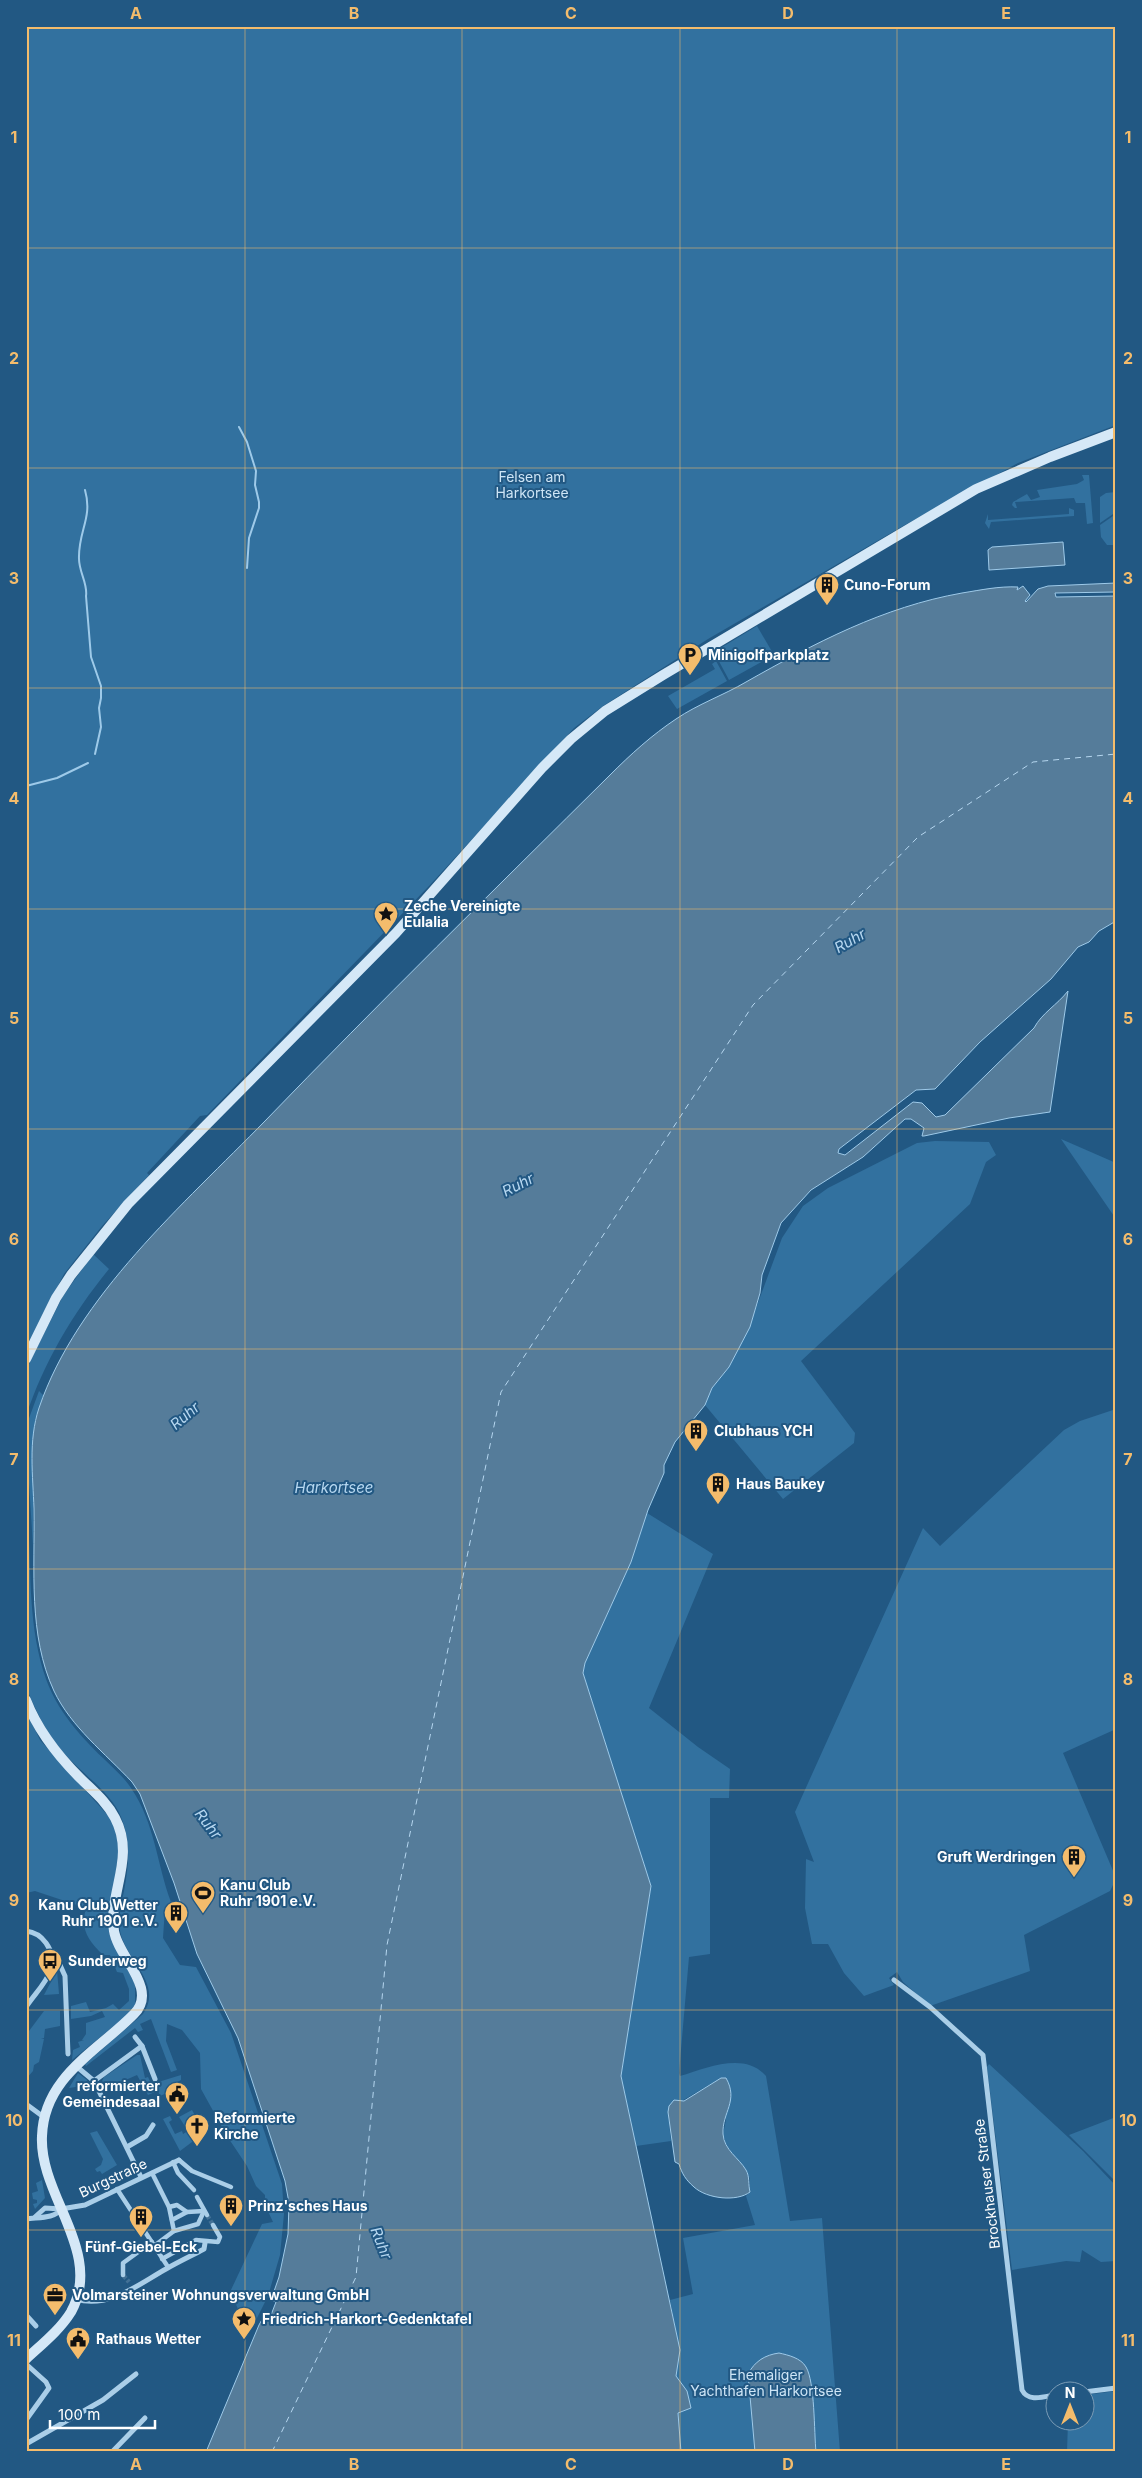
<svg xmlns="http://www.w3.org/2000/svg" width="1142" height="2478" font-family="Inter,sans-serif">
<rect width="100%" height="100%" fill="#225883"/>
<g fill="#32719f">
<polygon points="26,26 1116,26 1116,425 1018,463 903,526 708,639 603,706 574,728 429,886 207,1115 200,1116 147,1173 149,1175 102,1226 64,1274 26,1349"/>
<polygon points="1082,475 1089,475 1093,523 1087,524 1085,503 1076,503 1074,498 1015,502 1017,508 1015,508 1012,505 1013,502 1027,494 1031,500 1040,497 1037,490 1077,484 1084,480"/>
<polygon points="1116,492 1116,512 1100,523 1100,497 1106,493"/>
<polygon points="1069,508 1074,510 1074,516 991,522 989,529 985,523 988,514 988,520 1069,514"/>
<polygon points="1116,514 1116,545 1107,545 1101,537 1100,525"/>
<polygon points="757,626 774,655 729,680 714,652"/>
<polygon points="716,661 727,681 677,709 668,696 715,669 712,664"/>
<polygon points="1061,1139 1116,1163 1116,1219"/>
<polygon points="935,1141 989,1142 996,1155 986,1162 970,1204 801,1361 855,1433 854,1443 783,1499 705,1405 712,1388 729,1367 749,1327 782,1238 803,1206 828,1188 917,1143"/>
<path d="M93,1254L109,1269C73,1313 44,1362 26,1416V1371L31,1359L63,1296Z"/>
<polygon points="39,1391 44,1396 35,1420 33,1442 33,1546 26,1436 28,1421"/>
<polygon points="1116,1409 1116,1729 1063,1753 1114,1873 1114,1883 1110,1891 1024,1935 1030,1971 930,2006 903,1982 897,1972 889,1978 894,1985 864,1996 844,1973 828,1944 812,1944 805,1908 806,1859 814,1862 795,1812 923,1528 940,1546 1064,1430 1080,1421"/>
<path d="M26,1495C33,1557 25,1619 46,1679C57,1710 79,1735 103,1758C113,1768 124,1777 131,1788C155,1823 157,1865 171,1902L165,1908L163,1938L180,1965L196,1967L231,2033L282,2184L284,2214L280,2255L268,2296L253,2326L250,2327V2310L240,2313L230,2292L262,2224L273,2222L265,2205V2195L256,2186L247,2166L227,2136L201,2089L200,2053L182,2030L167,2024L166,2041L177,2070L171,2072L151,2019L140,2024L143,2030L138,2032L135,2028L86,2066L85,2064L143,2014C163,1985 129,1963 121,1935C117,1920 121,1906 124,1891C129,1864 131,1842 121,1817C112,1793 80,1772 63,1752C46,1733 36,1711 26,1687Z"/>
<path d="M647,1513L713,1554L649,1708L698,1747L730,1769L729,1798H710V1954L689,1957L679,2073L680,2076C706,2068 745,2051 766,2076L790,2221L822,2218L840,2452H583L677,2337L670,2300L693,2294L683,2238L755,2225L746,2196L750,2192V2179L745,2168L735,2158L726,2144L723,2134L726,2120L721,2078L680,2102L668,2112L671,2141L636,2146L621,2076L651,1886L583,1673L585,1663L631,1562Z"/>
<path d="M26,1711L40,1740L112,1820L119,1846L109,1929L110,1936L135,1984V2005L124,2018L72,2060L73,2050L80,2047L78,2042L84,2040H82L86,2034V2023L105,2017L102,2011L91,2016L71,2019V2006L86,2002L90,2012L106,2008L113,2004L119,2010L129,2001V1989L123,1973L117,1972L110,1955H103C88,1940 80,1930 86,1908L35,1891L26,1893Z"/>
<polygon points="57,1970 59,1994 44,1995"/>
<polygon points="44,2011 60,2011 60,2026 45,2029 44,2038 41,2038 44,2039 39,2062 34,2065 33,2071 26,2079 26,2035"/>
<polygon points="137,2055 140,2055 145,2078 148,2077 155,2092 148,2095 137,2075 105,2089 102,2081 104,2077"/>
<polygon points="989,2064 1083,2151 1116,2186 1116,2261 1101,2262 1082,2250 1080,2262 1066,2261 1012,2270 987,2067"/>
<polygon points="78,2073 87,2080 89,2085 69,2088"/>
<polygon points="181,2075 181,2080 169,2086 171,2091 160,2096 155,2083"/>
<polygon points="192,2110 198,2121 193,2124 200,2136 180,2151 163,2119 170,2116 172,2120 169,2122 175,2134 182,2131 183,2134 188,2131 179,2117"/>
<polygon points="1116,2117 1116,2182 1069,2135"/>
<polygon points="97,2131 117,2165 102,2174 100,2171 97,2172 95,2169 101,2165 103,2159 90,2133"/>
<polygon points="42,2180 45,2198 35,2209 33,2204 37,2203 37,2200 33,2199 32,2193 38,2191 36,2183"/>
<polygon points="1116,2391 1116,2452 1067,2452 1068,2421 1084,2420 1085,2395"/>
</g>
<g fill="#557c9a" stroke="#9ecae9">
<polygon points="1063,542 1065,565 989,570 988,550 992,547"/>
<path d="M1116,583V592L1055,593L1056,597L1116,596V921L1099,931L1089,942L1078,947L1051,979L980,1042L935,1089L916,1090L839,1149L838,1153L845,1155L913,1102L922,1103L936,1117L945,1115L1034,1028C1042,1013 1057,1005 1068,991L1050,1112L1009,1118L924,1136H922L924,1128L911,1119H905L863,1157L811,1190L781,1223L762,1275L760,1293L750,1327L729,1367L712,1388L705,1405L675,1442L664,1465V1473L648,1510L631,1562L585,1663L583,1673L651,1886L621,2076L680,2350L676,2376L687,2391L691,2408L678,2413L681,2452H206L259,2325L265,2314L271,2315L276,2302L271,2300L279,2277L288,2234L289,2203L285,2181L238,2038L197,1954L174,1883L140,1794L132,1782C105,1753 71,1727 54,1691C28,1635 35,1569 34,1509C33,1476 28,1441 39,1408C77,1296 184,1204 265,1121C378,1004 494,890 610,775C631,754 652,735 676,719C698,704 724,695 746,682C815,643 883,607 962,593C981,590 999,586 1018,587L1017,590L1023,586L1030,595L1025,601L1026,602L1038,589L1048,586Z"/>
<path d="M721,2078H726C739,2101 722,2112 723,2134C724,2150 739,2158 746,2170C750,2177 748,2184 750,2192C737,2202 707,2199 694,2187C686,2180 682,2174 679,2164L675,2162L668,2112L669,2106L674,2100L684,2101Z"/>
<path d="M779,2353C788,2355 801,2358 806,2367C815,2382 814,2432 816,2452H755L748,2374C755,2361 765,2355 779,2353Z"/>
</g>
<g fill="none" stroke-linecap="round" stroke-linejoin="round">
<g stroke="#9ecae9" stroke-width="2">
<polyline points="239,427 247,442 256,471 255,485 259,502 259,508 249,538 247,568"/>
<path d="M85,490C93,518 78,531 79,559C79,572 88,584 86,596L91,657L101,686V698L99,708L101,727L95,754"/>
<polyline points="26,786 57,778 88,763"/>
</g>
<polyline stroke="#b6d7f0" stroke-width="1" stroke-dasharray="6 5" stroke-linecap="butt" points="272,2452 356,2277 387,1945 501,1392 753,1005 918,837 1033,762 1116,754"/>
<g stroke="#437196" stroke-width="4.5" stroke-dasharray="4.5 2" stroke-linecap="butt">
<polyline points="207,2215 213,2225"/>
<polyline points="123,2275 129,2282"/>
</g>
<g stroke="#aacee8" stroke-width="4.5">
<polyline points="179,2160 192,2171 231,2187"/>
<polyline points="173,2162 178,2173 194,2190"/>
<polyline points="152,2173 169,2207 174,2231"/>
<polyline points="117,2189 168,2267"/>
<polyline points="197,2197 207,2215"/>
<polyline points="169,2207 177,2205 187,2212 204,2211"/>
<polyline points="172,2220 187,2212"/>
<polyline points="154,2246 174,2231 198,2224 204,2211"/>
<polyline points="162,2259 196,2240 218,2242 220,2237 213,2225"/>
<polyline points="123,2275 123,2263 152,2242"/>
</g>
<g stroke="#aacee8" stroke-width="5">
<path d="M26,1931C35,1932 41,1936 46,1943C64,1968 39,1987 26,2007"/>
<polyline points="52,1960 60,1965 65,1976 68,2054"/>
<path d="M894,1980L930,2007L983,2055L1022,2390C1028,2402 1043,2397 1054,2395"/>
<polyline points="135,2037 142,2046 155,2079"/>
<polyline points="76,2066 94,2081 141,2177"/>
<polyline points="94,2081 142,2046"/>
<polyline points="26,2104 45,2118"/>
<polyline points="127,2147 146,2136 153,2125"/>
<polyline points="35,2217 45,2208 61,2209 85,2205 179,2160"/>
<path d="M26,2219C37,2217 55,2219 61,2209"/>
<path d="M76,2299C109,2309 139,2284 166,2269C178,2262 191,2256 204,2249L205,2243"/>
<polyline points="26,2315 36,2326"/>
<polyline points="26,2364 46,2382 49,2388 26,2420"/>
<polyline points="1084,2392 1116,2388"/>
<polyline points="26,2444 103,2400 136,2374"/>
<polyline points="112,2452 145,2418"/>
</g>
<g stroke="#d5e8f7" stroke-width="10">
<polyline points="26,1359 56,1298 71,1275 128,1204 396,933 542,768 571,739 605,711 663,675 976,489 1050,457 1116,432"/>
<path d="M26,1700C38,1731 57,1755 80,1778C93,1791 107,1802 115,1818C136,1858 108,1893 114,1931C118,1957 159,1989 134,2014C98,2051 44,2076 42,2136C39,2196 104,2252 71,2312C60,2330 41,2345 26,2359"/>
</g>
</g>
<path fill="none" stroke="#f4bc6c" stroke-width="1" stroke-opacity="0.55" d="M245,26V2452M462,26V2452M680,26V2452M897,26V2452M26,248H1116M26,468H1116M26,688H1116M26,909H1116M26,1129H1116M26,1349H1116M26,1569H1116M26,1790H1116M26,2010H1116M26,2230H1116"/>
<defs>
<symbol id="building-pin" viewBox="-11 -11 22 30"><path d="M0 17L-7.5 6A9.5 9.5 0 1 1 7.5 6Z" fill="#f4bc6c" stroke="#225883"/><path d="M-4-6H4V6H1V3H-1V6H-4ZM-2.5-4.3h1.7v1.8h-1.7ZM.8-4.3h1.7v1.8H.8ZM-2.5-1h1.7V.8h-1.7ZM.8-1h1.7V.8H.8Z" fill="#111"/></symbol>
<symbol id="parking-pin" viewBox="-11 -11 22 30"><path d="M0 17L-7.5 6A9.5 9.5 0 1 1 7.5 6Z" fill="#f4bc6c" stroke="#225883"/><path d="M-3.5-5.5H1a3.5 3.5 0 0 1 0 7H-1V5.5H-3.5ZM-1-3.4V-.6H.8a1.4 1.4 0 0 0 0-2.8Z" fill="#111"/></symbol>
<symbol id="sight-pin" viewBox="-11 -11 22 30"><path d="M0 17L-7.5 6A9.5 9.5 0 1 1 7.5 6Z" fill="#f4bc6c" stroke="#225883"/><path d="M0-6L1.8-2.2L6-1.7L2.9 1.2L3.7 5.4L0 3.3L-3.7 5.4L-2.9 1.2L-6-1.7L-1.8-2.2Z" fill="#111"/></symbol>
<symbol id="stadium-pin" viewBox="-11 -11 22 30"><path d="M0 17L-7.5 6A9.5 9.5 0 1 1 7.5 6Z" fill="#f4bc6c" stroke="#225883"/><path d="M0-5a6.5 5 0 1 0 0 10a6.5 5 0 1 0 0-10ZM-3.5-1.8h7v3.6h-7Z" fill="#111"/></symbol>
<symbol id="bus-pin" viewBox="-11 -11 22 30"><path d="M0 17L-7.5 6A9.5 9.5 0 1 1 7.5 6Z" fill="#f4bc6c" stroke="#225883"/><path d="M-5-6H5V4H4V6H2V4H-2V6H-4V4H-5ZM-3.5-4V0h7V-4ZM-3.5 1.2v1.5H-2V1.2ZM2 1.2v1.5H3.5V1.2Z" fill="#111"/></symbol>
<symbol id="civic-pin" viewBox="-11 -11 22 30"><path d="M0 17L-7.5 6A9.5 9.5 0 1 1 7.5 6Z" fill="#f4bc6c" stroke="#225883"/><path d="M-.6-6.5H3V-4.5H.6V-3L4-1V1h2V6H-6V1h2V-1L-.6-3ZM-1.2 2.5V6h2.4V2.5Z" fill="#111"/></symbol>
<symbol id="church-pin" viewBox="-11 -11 22 30"><path d="M0 17L-7.5 6A9.5 9.5 0 1 1 7.5 6Z" fill="#f4bc6c" stroke="#225883"/><path d="M-1.2-6h2.4v3.5h3.3v2.4h-3.3V6h-2.4V-.1h-3.3v-2.4h3.3Z" fill="#111"/></symbol>
<symbol id="office-pin" viewBox="-11 -11 22 30"><path d="M0 17L-7.5 6A9.5 9.5 0 1 1 7.5 6Z" fill="#f4bc6c" stroke="#225883"/><path d="M-6-3h4V-5.5h4V-3h4V5H-6ZM-1-4.5V-3h2v-1.5ZM-6 0V1H6V0Z" fill="#111"/></symbol>
</defs>
<g fill-rule="evenodd">
<use href="#building-pin" x="813" y="571" width="28" height="38"/>
<use href="#parking-pin" x="676" y="641" width="28" height="38"/>
<use href="#sight-pin" x="372" y="900" width="28" height="38"/>
<use href="#building-pin" x="682" y="1417" width="28" height="38"/>
<use href="#building-pin" x="704" y="1470" width="28" height="38"/>
<use href="#building-pin" x="1060" y="1843" width="28" height="38"/>
<use href="#stadium-pin" x="189" y="1879" width="28" height="38"/>
<use href="#building-pin" x="162" y="1899" width="28" height="38"/>
<use href="#bus-pin" x="36" y="1947" width="28" height="38"/>
<use href="#civic-pin" x="163" y="2080" width="28" height="38"/>
<use href="#church-pin" x="183" y="2112" width="28" height="38"/>
<use href="#building-pin" x="217" y="2192" width="28" height="38"/>
<use href="#building-pin" x="127" y="2203" width="28" height="38"/>
<use href="#office-pin" x="41" y="2281" width="28" height="38"/>
<use href="#sight-pin" x="230" y="2305" width="28" height="38"/>
<use href="#civic-pin" x="64" y="2325" width="28" height="38"/>
</g>
<g text-anchor="middle" stroke-width="4" stroke-linejoin="round" paint-order="stroke">
<g font-size="14" fill="#cee5f6" stroke="#225883">
<text x="532" y="482">Felsen am<tspan x="532" dy="16">Harkortsee</tspan></text>
<text x="766" y="2380">Ehemaliger<tspan x="766" dy="16">Yachthafen Harkortsee</tspan></text>
</g>
<g font-size="14" font-weight="bold" fill="#fff" stroke="#225883" text-anchor="start">
<text x="844" y="590">Cuno-Forum</text>
<text x="708" y="660">Minigolfparkplatz</text>
<text x="404" y="911">Zeche Vereinigte<tspan x="404" dy="16">Eulalia</tspan></text>
<text x="714" y="1436">Clubhaus YCH</text>
<text x="736" y="1489">Haus Baukey</text>
<text x="1056" y="1862" text-anchor="end">Gruft Werdringen</text>
<text x="220" y="1890">Kanu Club<tspan x="220" dy="16">Ruhr 1901 e.V.</tspan></text>
<text x="158" y="1910" text-anchor="end">Kanu Club Wetter<tspan x="158" dy="16">Ruhr 1901 e.V.</tspan></text>
<text x="68" y="1966">Sunderweg</text>
<text x="160" y="2091" text-anchor="end">reformierter<tspan x="160" dy="16">Gemeindesaal</tspan></text>
<text x="214" y="2123">Reformierte<tspan x="214" dy="16">Kirche</tspan></text>
<text x="248" y="2211">Prinz'sches Haus</text>
<text x="141" y="2252" text-anchor="middle">Fünf-Giebel-Eck</text>
<text x="72" y="2300">Volmarsteiner Wohnungsverwaltung GmbH</text>
<text x="262" y="2324">Friedrich-Harkort-Gedenktafel</text>
<text x="96" y="2344">Rathaus Wetter</text>
</g>
<g font-size="14" fill="#fff" stroke="#225883">
<text transform="translate(113 2178) rotate(-25)" y="5">Burgstraße</text>
<text transform="translate(987 2184) rotate(-97)" y="5">Brockhauser Straße</text>
</g>
<g font-size="15" font-style="italic" fill="#b6d7f0" stroke="#225883">
<text transform="translate(850 941) rotate(-30)" y="5">Ruhr</text>
<text transform="translate(518 1185) rotate(-27)" y="5">Ruhr</text>
<text transform="translate(185 1416) rotate(-41)" y="5">Ruhr</text>
<text x="334" y="1493">Harkortsee</text>
<text transform="translate(208 1824) rotate(52)" y="5">Ruhr</text>
<text transform="translate(381 2243) rotate(68)" y="5">Ruhr</text>
</g>
</g>
<rect width="1142" height="2478" fill="none" stroke="#225883" stroke-width="55"/>
<g transform="translate(1070 2406)"><circle r="24" fill="#225883" stroke="#7a9bb5"/>
<path d="M0-4L9 19L0 12L-9 19Z" fill="#f4bc6c"/>
<text y="-8" font-size="14" font-weight="bold" text-anchor="middle" fill="#ffffff">N</text>
</g>
<path d="M50 2420v8h105v-8" fill="none" stroke="#ffffff" stroke-width="2.5"/>
<text x="58" y="2420" font-size="15" fill="#ffffff" stroke="#225883" stroke-width="4" paint-order="stroke">100 m</text>
<rect x="28" y="28" width="1086" height="2422" fill="none" stroke="#f4bc6c" stroke-width="2"/>
<g font-size="16" text-anchor="middle" font-weight="bold" fill="#f4bc6c">
<text x="136" y="19">A</text>
<text x="354" y="19">B</text>
<text x="571" y="19">C</text>
<text x="788" y="19">D</text>
<text x="1006" y="19">E</text>
<text x="14" y="143">1</text>
<text x="1128" y="143">1</text>
<text x="14" y="364">2</text>
<text x="1128" y="364">2</text>
<text x="14" y="584">3</text>
<text x="1128" y="584">3</text>
<text x="14" y="804">4</text>
<text x="1128" y="804">4</text>
<text x="14" y="1024">5</text>
<text x="1128" y="1024">5</text>
<text x="14" y="1245">6</text>
<text x="1128" y="1245">6</text>
<text x="14" y="1465">7</text>
<text x="1128" y="1465">7</text>
<text x="14" y="1685">8</text>
<text x="1128" y="1685">8</text>
<text x="14" y="1906">9</text>
<text x="1128" y="1906">9</text>
<text x="14" y="2126">10</text>
<text x="1128" y="2126">10</text>
<text x="14" y="2346">11</text>
<text x="1128" y="2346">11</text>
<text x="136" y="2470">A</text>
<text x="354" y="2470">B</text>
<text x="571" y="2470">C</text>
<text x="788" y="2470">D</text>
<text x="1006" y="2470">E</text>
</g>
</svg>
